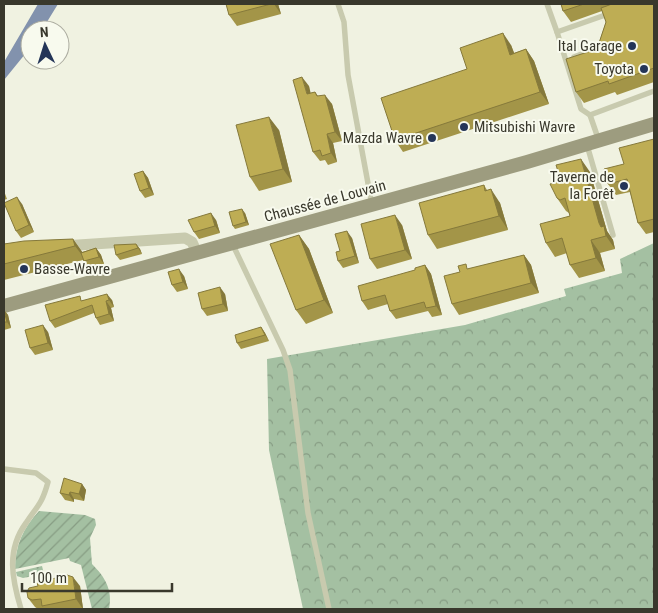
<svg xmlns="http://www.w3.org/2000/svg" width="658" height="613" font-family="'Roboto Condensed',sans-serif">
<defs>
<pattern id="grass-dots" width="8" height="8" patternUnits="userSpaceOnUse" patternTransform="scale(1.25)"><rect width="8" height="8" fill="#a4c0a2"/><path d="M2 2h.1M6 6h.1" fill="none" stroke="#879d84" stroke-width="1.8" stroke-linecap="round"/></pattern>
<pattern id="forest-crowns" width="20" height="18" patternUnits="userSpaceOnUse" patternTransform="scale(1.25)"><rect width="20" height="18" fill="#a4c0a2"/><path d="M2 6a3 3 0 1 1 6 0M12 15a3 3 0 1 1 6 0" fill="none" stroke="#879d84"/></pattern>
<pattern id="garden-furrows" width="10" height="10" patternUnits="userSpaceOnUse" patternTransform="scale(1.25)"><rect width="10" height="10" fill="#a4c0a2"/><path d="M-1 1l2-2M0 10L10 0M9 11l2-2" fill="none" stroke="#879d84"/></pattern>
</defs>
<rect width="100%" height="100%" fill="#f0f2e1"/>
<polygon fill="url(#grass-dots)" points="42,566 44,574 23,578 17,576 16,572"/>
<polygon fill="url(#forest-crowns)" points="654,243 654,609 303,609 269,450 267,359 465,325 566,296 564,289 622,273 620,259"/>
<path fill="url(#garden-furrows)" d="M39,511L85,515L95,519L96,525L90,538L92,564C105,577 113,590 109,609H92L81,565L70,561L69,558L15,569C15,546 23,528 39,511Z"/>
<polygon fill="#8292ad" points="38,4 58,4 42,30 30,30 30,48 4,80 4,62"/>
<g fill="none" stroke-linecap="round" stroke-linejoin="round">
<g stroke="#c8caae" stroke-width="5.5">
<polyline points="338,4 344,22 348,75 372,205"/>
<polyline points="547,4 557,32"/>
<polyline points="574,57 602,46"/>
<polyline points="590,115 654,91"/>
<polyline points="599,141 590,115 581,109 557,32 611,13"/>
<polyline points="587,145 613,235"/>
<polyline points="232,243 283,350 290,370 308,513 329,609"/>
<path d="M4,469L36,473L48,482C42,504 38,505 26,523C6,550 12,579 21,609"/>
</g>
<polyline stroke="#c8caae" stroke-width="11" points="63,246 185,238 192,242 197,253"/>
<polyline stroke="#9d9c7f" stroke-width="14" points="4,306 527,162 654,124"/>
</g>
<g fill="#a39548">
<polygon points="226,4 278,4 281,14 237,26 229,15"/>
<polygon points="561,4 654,4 654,82 617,95 615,92 584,103 576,92 597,49 606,22 602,11 571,22 563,11"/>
<polygon points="511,45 514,53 526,49 534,61 549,104 403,152 395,140 467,69"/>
<polygon points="309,86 310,93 315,92 318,96 332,104 342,141 333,143 337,162 328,165 325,160 320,161 313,152"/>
<polygon points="279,130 292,182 259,191 250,177"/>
<polygon points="654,139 654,232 646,234 638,223 630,192 616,195 608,184 624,164"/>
<polygon points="143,171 148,178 154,195 145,198 140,191"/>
<polygon points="590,172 607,231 613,240 615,249 600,253 605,271 579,278 570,265 567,253 555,257 546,243 570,216 569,213 566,211 557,198"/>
<polygon points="484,185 487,190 500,203 508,230 437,249 428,235"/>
<polygon points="4,191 7,199 4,200"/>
<polygon points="22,204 34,232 21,238 16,231"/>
<polygon points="245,213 249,225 235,229 233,226"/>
<polygon points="216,220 220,233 199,239 194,232"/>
<polygon points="402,225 412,259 377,269 370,259"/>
<polygon points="299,235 309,249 333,313 306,324 296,310"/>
<polygon points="352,238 359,263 343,268 338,261 340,251"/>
<polygon points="73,239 82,252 96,248 101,255 104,264 89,268 83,260 4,280 4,244"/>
<polygon points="136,244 140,249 142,254 120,260 116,255"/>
<polygon points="524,255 531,265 539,293 459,315 452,304 469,269"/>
<polygon points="425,265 431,274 442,315 432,317 428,311 396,319 390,311 388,304 368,310 362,301"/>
<polygon points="184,276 188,289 177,292 172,285"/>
<polygon points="225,294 228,311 207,316 202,309"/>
<polygon points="83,300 112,300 114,307 111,308 114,321 100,325 96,318 94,313 55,328 50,321"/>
<polygon points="4,310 8,315 11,328 4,330"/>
<polygon points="261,327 265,333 269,341 241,349 237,343"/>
<polygon points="48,332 53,350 35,355 30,348"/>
<polygon points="82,484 86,490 84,501 74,499 74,502 65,500 60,493"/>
<polygon points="80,586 83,609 38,609 35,607 28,598"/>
</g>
<g fill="#85793b">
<polygon points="274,4 278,4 281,14"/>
<polygon points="503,33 511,45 519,66 510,55"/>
<polygon points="526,49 534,61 549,104 540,92"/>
<polygon points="302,77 309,86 313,103 307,94"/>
<polygon points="325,95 332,104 342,141 335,132"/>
<polygon points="269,117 279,130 292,182 283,169"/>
<polygon points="327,134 333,143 337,162 331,153"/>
<polygon points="581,159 590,172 607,231 613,240 615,249 606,236 599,223"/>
<polygon points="143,171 148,178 154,195 149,188"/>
<polygon points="491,189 500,203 508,230 499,216"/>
<polygon points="17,197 22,204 34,232 29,225"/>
<polygon points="242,209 245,213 249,225 246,222"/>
<polygon points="211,213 216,220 220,233 215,226"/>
<polygon points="395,215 402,225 412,259 405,250"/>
<polygon points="347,231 352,238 359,263 355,256"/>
<polygon points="299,235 309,249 333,313 324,300"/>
<polygon points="73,239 83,253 85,259 75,246"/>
<polygon points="591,240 600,253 605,271 596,258"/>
<polygon points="136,244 140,249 142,254 138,248"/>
<polygon points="96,248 101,255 104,264 99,257"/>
<polygon points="524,255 531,265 539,293 531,283"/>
<polygon points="425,265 431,274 442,315 436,306"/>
<polygon points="179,269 184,276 188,289 183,282"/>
<polygon points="220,287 225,294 228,311 223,304"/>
<polygon points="107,294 112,300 114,307 109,300"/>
<polygon points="106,301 111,308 114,321 109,314"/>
<polygon points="4,310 8,315 11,328 7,322"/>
<polygon points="43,325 48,332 53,350 48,343"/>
<polygon points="261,327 265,333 269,341 265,335"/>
<polygon points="82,484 86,490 84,501 79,494"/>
<polygon points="70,492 74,499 74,502 69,495"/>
<polygon points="73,577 80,586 83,609 76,599"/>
</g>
<g fill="#bead54" stroke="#85793b">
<polygon points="226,4 271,4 229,15"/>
<polygon points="561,4 584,4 563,11"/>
<polygon points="612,4 654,4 654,68 609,84 608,81 576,92 566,59 597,49 606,22 601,8"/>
<polygon points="503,33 510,55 526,49 540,92 395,140 381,98 467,69 460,48"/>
<polygon points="302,77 307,94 315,92 317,96 325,95 335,132 327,134 331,153 322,156 320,150 313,152 293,80"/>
<polygon points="269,117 283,169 250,177 236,125"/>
<polygon points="654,139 654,219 638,223 627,179 608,184 604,169 624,164 619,148"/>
<polygon points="581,159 599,223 601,227 604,226 606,236 591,240 596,258 570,265 562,238 546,243 540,224 570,216 565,198 560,200 557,198 550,184 561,181 556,165"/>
<polygon points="143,171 149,188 140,191 134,174"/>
<polygon points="484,185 485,191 491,189 499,216 428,235 419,203"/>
<polygon points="17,197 29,225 16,231 4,203"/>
<polygon points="242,209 246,222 233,226 229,212"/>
<polygon points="211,213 215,226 194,232 188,220"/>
<polygon points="395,215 405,250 370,259 361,224"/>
<polygon points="347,231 355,256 338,261 336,252 340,251 335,234"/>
<polygon points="299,235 324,300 296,310 270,244"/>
<polygon points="73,239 75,246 4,264 4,244 24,241"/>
<polygon points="136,244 138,248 116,255 114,245"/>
<polygon points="96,248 99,257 84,261 81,253"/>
<polygon points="524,255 531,283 452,304 444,276 460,272 458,266 466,264 467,269"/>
<polygon points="425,265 436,306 426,308 424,302 390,311 385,295 362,301 358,286 415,270 415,268"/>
<polygon points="179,269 183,282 172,285 168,272"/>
<polygon points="220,287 223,304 202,309 198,293"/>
<polygon points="107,294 109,300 106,301 109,314 96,318 92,305 50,321 45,305 76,297 80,296 81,301"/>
<polygon points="4,311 7,322 4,322"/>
<polygon points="43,325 48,343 30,348 25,330"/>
<polygon points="261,327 265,335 237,343 235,335"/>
<polygon points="64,478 82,484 79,494 70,492 69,495 60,493"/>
<polygon points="67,575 73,577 76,599 42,606 41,599 32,600 28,598 27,592 29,588 38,586 37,583"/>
</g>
<g fill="#243558" stroke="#f8faee" stroke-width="2">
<circle cx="632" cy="46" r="5"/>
<circle cx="644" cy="69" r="5"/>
<circle cx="464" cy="127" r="5"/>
<circle cx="432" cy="138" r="5"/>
<circle cx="624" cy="186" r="5"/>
<circle cx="24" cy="269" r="5"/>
</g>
<g text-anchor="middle" stroke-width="4" stroke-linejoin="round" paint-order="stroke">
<g font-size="15" fill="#39382c" stroke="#f8faee" text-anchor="end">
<text x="622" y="51">Ital Garage</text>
<text x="634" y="74">Toyota</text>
<text x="474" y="132" text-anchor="start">Mitsubishi Wavre</text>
<text x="422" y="143">Mazda Wavre</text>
<text x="614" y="182">Taverne de<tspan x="614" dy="17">la Forêt</tspan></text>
<text x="34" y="274" text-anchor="start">Basse-Wavre</text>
</g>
<g font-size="15" fill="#39382c" stroke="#f8faee">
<text transform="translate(325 201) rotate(-15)" y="5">Chaussée de Louvain</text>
</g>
</g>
<rect width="658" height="613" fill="none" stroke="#39382c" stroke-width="10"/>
<g transform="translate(45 45) rotate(356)"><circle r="24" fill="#f8faee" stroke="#acaca0"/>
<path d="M0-4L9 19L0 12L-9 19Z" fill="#243558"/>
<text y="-8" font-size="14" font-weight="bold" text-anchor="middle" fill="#39382c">N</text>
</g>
<path d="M22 583v8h150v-8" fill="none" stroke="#39382c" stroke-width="2.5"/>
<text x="30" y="583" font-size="15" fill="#39382c" stroke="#f8faee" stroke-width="4" paint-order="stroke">100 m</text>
</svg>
